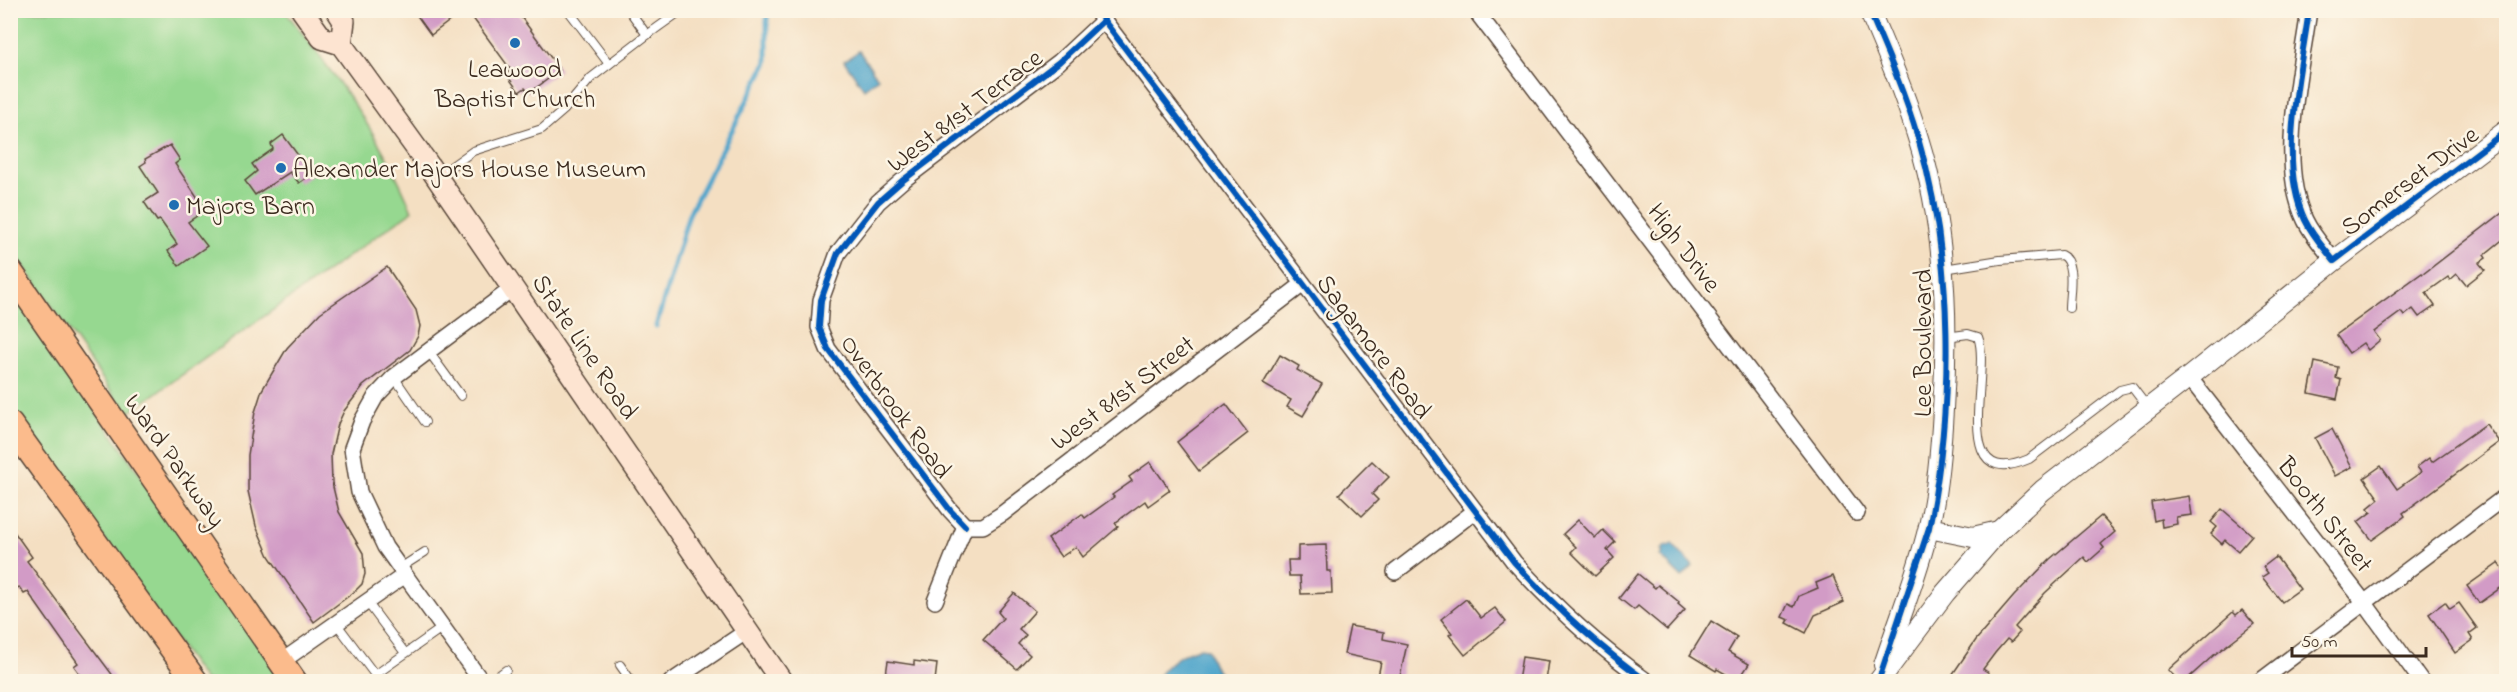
<svg xmlns="http://www.w3.org/2000/svg" width="2517" height="692" font-family="'Indie Flower',sans-serif">
<rect width="100%" height="100%" fill="#fcf5e5"/>
<filter id="ink" filterUnits="userSpaceOnUse"><feTurbulence type="fractalNoise" baseFrequency=".0167" numOctaves="2"/><feDisplacementMap in="SourceGraphic" scale="12" xChannelSelector="R" yChannelSelector="G"/><feConvolveMatrix kernelMatrix="1 2 1 2 8 2 1 2 1" color-interpolation-filters="sRGB"/></filter>
<filter id="wash" filterUnits="userSpaceOnUse"><feTurbulence type="fractalNoise" baseFrequency=".008" numOctaves="4" result="noise"/><feDisplacementMap in="SourceGraphic" scale="24" xChannelSelector="R" yChannelSelector="G"/><feGaussianBlur stdDeviation="1.35" result="paint"/><feColorMatrix in="noise" values="0 0 0 0 0 0 0 0 0 0 0 0 0 0 0 0 0 1.4 0 .05"/><feComposite in="paint" operator="in"/></filter>
<g filter="url(#wash)">
<rect width="100%" height="100%" fill="#f4dfc2"/>
<g fill="#96d890" stroke="#688157" stroke-width="1.5">
<path d="M10,11H285C334,74 382,136 412,211L127,414L11,248Z"/>
<polygon points="10,289 285,681 205,681 11,408"/>
</g>
<g fill="#4fa5cb" stroke="#456874" stroke-width="1.5">
<polygon points="859,51 878,78 864,89 844,61"/>
<polygon points="1672,544 1693,566 1682,578 1660,556 1663,553 1661,550 1667,545 1669,547"/>
<path d="M1199,648L1207,649L1215,668L1226,681H1156C1163,666 1182,652 1199,648Z"/>
</g>
<g fill="none" stroke-linecap="round" stroke-linejoin="round">
<polyline stroke="#4fa5cb" stroke-width="5" points="656,326 689,214 767,62 767,10"/>
</g>
<g id="blocks">
<g fill="#d29bc6">
<polygon points="413,10 464,10 431,35"/>
<polygon points="467,10 516,10 560,70 529,93 525,88 519,92 506,74 511,70"/>
<polygon points="283,135 312,174 299,183 290,172 255,195 245,181 257,171 252,164 273,149 271,144"/>
<polygon points="170,145 180,160 175,164 204,207 201,210 203,212 188,222 207,246 179,266 168,251 177,244 160,220 157,221 144,202 158,193 140,166 146,162 145,159"/>
<polygon points="2506,210 2506,237 2484,255 2486,258 2479,263 2485,270 2466,285 2457,274 2450,280 2448,277 2426,293 2435,306 2419,317 2413,309 2404,316 2401,312 2374,332 2380,340 2368,350 2363,343 2349,353 2336,335 2422,273 2423,274"/>
<polygon points="387,267 416,310 420,326 418,336 410,350 363,386 344,411 338,424 331,454 332,483 339,512 363,553 365,574 362,584 354,592 314,622 269,556 256,526 248,491 248,455 255,412 262,390 287,348 320,313"/>
<polygon points="1280,355 1299,366 1297,370 1322,384 1303,416 1287,407 1291,400 1263,384"/>
<polygon points="2315,362 2338,367 2336,378 2341,380 2337,399 2309,393"/>
<polygon points="1226,404 1248,433 1199,471 1177,442"/>
<polygon points="2486,424 2499,442 2403,513 2405,516 2372,540 2358,522 2371,512 2368,508 2379,499 2364,478 2381,466 2397,489 2421,472 2417,467 2429,458 2432,462"/>
<polygon points="2332,429 2352,467 2335,476 2315,438"/>
<polygon points="1372,461 1389,477 1372,494 1378,500 1362,516 1339,494"/>
<polygon points="1150,462 1170,490 1148,506 1145,501 1115,523 1118,527 1083,557 1076,547 1061,557 1048,539 1082,514 1085,518 1114,497 1112,495 1132,481 1129,477"/>
<polygon points="2189,496 2192,515 2176,517 2177,524 2162,527 2161,519 2154,521 2151,502"/>
<polygon points="2222,509 2252,535 2238,551 2225,540 2222,544 2211,534 2217,527 2211,522"/>
<polygon points="2101,516 2115,532 2101,544 2104,548 2088,562 2084,557 2045,593 2015,627 2020,632 2011,642 2007,639 1995,653 1983,669 1989,673 1983,681 1962,681 1952,675 1976,640 2014,596 2050,559"/>
<polygon points="1578,520 1595,538 1603,530 1615,542 1607,550 1614,558 1595,576 1571,552 1576,547 1563,534"/>
<polygon points="10,526 32,557 27,561 117,681 85,681 74,666 78,663 28,592 24,594 19,587 10,593"/>
<polygon points="1326,545 1327,571 1331,571 1332,593 1301,594 1300,576 1289,576 1288,560 1298,560 1298,546"/>
<polygon points="2276,557 2300,589 2282,602 2262,577 2268,573 2263,567"/>
<polygon points="2499,563 2506,573 2506,584 2479,603 2467,586"/>
<polygon points="1638,574 1655,588 1658,585 1679,602 1678,604 1685,610 1667,630 1638,606 1634,610 1619,598"/>
<polygon points="1833,576 1844,602 1815,615 1806,633 1787,623 1789,620 1782,617 1788,604 1794,607 1799,596 1818,588 1816,583"/>
<polygon points="1014,593 1035,611 1019,629 1026,635 1018,644 1030,655 1017,669 983,640 1003,618 998,612"/>
<polygon points="1466,599 1481,618 1495,608 1506,622 1465,655 1449,635 1452,633 1441,619"/>
<polygon points="2445,602 2450,609 2459,603 2477,628 2469,634 2473,640 2455,653 2429,614"/>
<polygon points="2242,610 2254,624 2214,655 2185,681 2179,681 2168,670 2233,612 2236,615"/>
<polygon points="1711,621 1737,637 1728,652 1749,664 1738,681 1717,669 1716,671 1690,655"/>
<polygon points="1350,626 1384,632 1383,639 1407,644 1399,681 1377,681 1381,662 1344,654"/>
<polygon points="1522,657 1549,661 1546,681 1518,681"/>
<polygon points="888,661 914,665 914,661 937,664 935,681 885,681"/>
</g>
</g>
</g>
<g filter="url(#ink)">
<use href="#blocks" fill-opacity="0" stroke="#574537" stroke-width="1.5"/>
<g fill="none" stroke-linecap="round" stroke-linejoin="round">
<defs>
<g id="service">
<polyline points="568,10 609,64"/>
<polyline points="629,10 647,35 682,10"/>
<polyline points="438,176 473,151 542,129 564,110 591,78 647,35"/>
<path d="M1944,269L2000,260L2061,255C2076,262 2069,293 2069,308"/>
<path d="M1946,337L1968,334L1978,337C1992,371 1947,494 2029,459L2120,390L2132,387L2148,408"/>
<polyline points="429,352 461,396"/>
<polyline points="394,377 425,422"/>
<polyline points="400,568 425,552"/>
<polyline points="367,602 405,653"/>
<polyline points="336,623 375,675 443,627"/>
<polyline points="620,665 632,682"/>
<polyline points="490,682 506,670"/>
</g>
<g id="minor">
<path d="M1096,10L1514,562C1555,607 1597,646 1648,682"/>
<polyline points="1475,10 1857,513"/>
<path d="M2309,10C2301,72 2277,162 2305,220C2312,235 2324,248 2334,261"/>
<polyline points="2189,377 2364,602 2422,682"/>
<polyline points="965,526 950,510 828,349 819,327 821,300 838,253 878,202 902,181 1059,62 1104,20"/>
<polyline points="965,526 983,526 1002,514 1303,284"/>
<polyline points="1395,572 1475,511"/>
<polyline points="405,575 482,682"/>
<polyline points="935,601 965,526"/>
<polyline points="281,662 405,575 385,547 359,492 352,448 362,421 376,396 394,377 513,288"/>
<polyline points="671,682 747,631"/>
<polyline points="2259,682 2506,496"/>
</g>
<g id="tertiary">
<path d="M1869,10C1887,52 1905,94 1918,138C1945,224 1949,319 1943,409C1941,447 1938,488 1929,526C1918,573 1899,619 1884,665"/>
<polyline points="1929,528 1973,537 1999,531"/>
<polyline points="1878,682 1945,593 1999,531 2043,490 2189,377 2334,261 2506,131"/>
</g>
<g id="secondary">
<polyline points="302,10 322,38 341,44 427,163 782,682"/>
<polyline points="337,10 344,21 341,44"/>
</g>
<g id="primary">
<polyline points="10,271 295,682"/>
<polyline points="10,424 196,682"/>
</g>
</defs>
<use href="#service" stroke="#574537" stroke-width="10"/>
<use href="#minor" stroke="#574537" stroke-width="18"/>
<use href="#tertiary" stroke="#574537" stroke-width="22"/>
<use href="#secondary" stroke="#574537" stroke-width="24"/>
<use href="#primary" stroke="#574537" stroke-width="27"/>
<use href="#service" stroke="#fff" stroke-width="8"/>
<use href="#minor" stroke="#fff" stroke-width="15"/>
<use href="#tertiary" stroke="#fff" stroke-width="20"/>
<use href="#secondary" stroke="#fde4d1" stroke-width="21"/>
<use href="#primary" stroke="#fbbb8c" stroke-width="24"/>
<defs>
<g id="cycleway">
<path d="M1096,10L1514,562C1555,607 1597,646 1648,682"/>
<path d="M1869,10C1887,52 1905,94 1918,138C1954,258 1954,406 1929,528L1878,682"/>
<path d="M2309,10C2301,72 2277,162 2305,220C2312,235 2324,248 2334,261L2506,131"/>
<polyline points="965,526 950,510 828,349 819,327 821,300 838,253 878,202 902,181 1059,62 1104,20"/>
</g>
</defs>
<use href="#cycleway" stroke="#fcf5e5" stroke-width="10"/>
<use href="#cycleway" stroke="#0057b8" stroke-width="6"/>
</g>
</g>
<g fill="#1f6fb2" stroke="#fcf5e5" stroke-width="2">
<circle cx="515" cy="43" r="6"/>
<circle cx="281" cy="168" r="6"/>
<circle cx="174" cy="205" r="6"/>
</g>
<g text-anchor="middle" stroke-width="5" stroke-linejoin="round" paint-order="stroke">
<g font-size="26" fill="#3b2a1e" stroke="#fcf5e5" text-anchor="start">
<text x="515" y="77" text-anchor="middle">Leawood<tspan x="515" dy="30">Baptist Church</tspan></text>
<text x="293" y="177">Alexander Majors House Museum</text>
<text x="186" y="214">Majors Barn</text>
</g>
<g font-size="26" fill="#3b2a1e" stroke="#fcf5e5">
<text transform="translate(964 110) rotate(-37)" y="9">West 81st Terrace</text>
<text transform="translate(2409 180) rotate(-37)" y="9">Somerset Drive</text>
<text transform="translate(1685 247) rotate(53)" y="9">High Drive</text>
<text transform="translate(1922 343) rotate(-90)" y="9">Lee Boulevard</text>
<text transform="translate(586 346) rotate(56)" y="9">State Line Road</text>
<text transform="translate(1375 346) rotate(53)" y="9">Sagamore Road</text>
<text transform="translate(1122 392) rotate(-37)" y="9">West 81st Street</text>
<text transform="translate(897 406) rotate(54)" y="9">Overbrook Road</text>
<text transform="translate(176 460) rotate(55)" y="9">Ward Parkway</text>
<text transform="translate(2326 514) rotate(52)" y="9">Booth Street</text>
</g>
</g>
<rect width="2517" height="692" fill="none" stroke="#fcf5e5" stroke-width="36"/>
<path d="M2292 647v9h134v-9" fill="none" stroke="#3b2a1e" stroke-width="3"/>
<text x="2301" y="647" font-size="18" fill="#3b2a1e" stroke="#fcf5e5" stroke-width="4.5" paint-order="stroke">50 m</text>
</svg>
